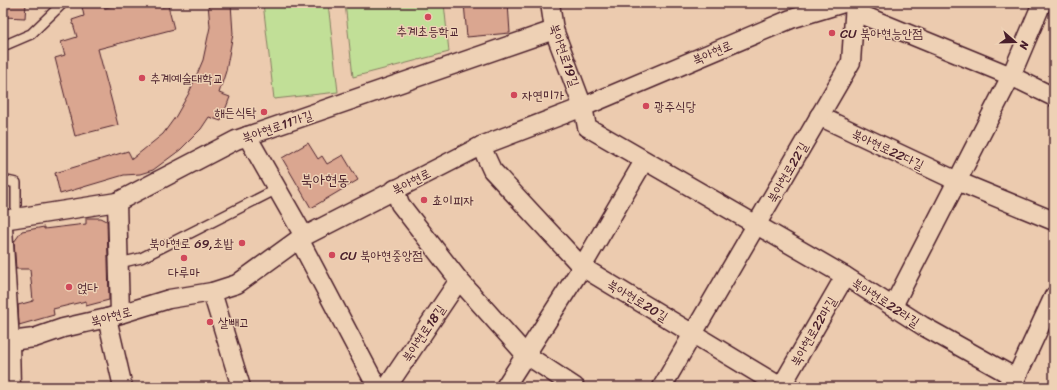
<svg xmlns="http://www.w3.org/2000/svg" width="1057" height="390" font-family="Sriracha,'Poor Story',sans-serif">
<rect width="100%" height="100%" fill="#eccbaf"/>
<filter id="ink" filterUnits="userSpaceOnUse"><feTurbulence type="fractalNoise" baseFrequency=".025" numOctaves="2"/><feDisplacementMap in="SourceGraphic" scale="8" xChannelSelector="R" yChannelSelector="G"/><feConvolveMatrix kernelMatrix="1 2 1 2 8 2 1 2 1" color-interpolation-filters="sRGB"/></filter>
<g filter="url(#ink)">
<g fill="#c1df97" stroke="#867f61">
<polygon points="263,3 328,3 338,92 274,99"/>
<polygon points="345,3 444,3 449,52 353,77"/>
</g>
<g fill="#daa690" stroke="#4a1f2b">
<polygon points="3,3 26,3 25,18 3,17"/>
<polygon points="96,3 103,3 105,8 124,3 161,3 162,7 168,6 174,29 98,49 118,125 75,136 55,58 65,55 61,42 77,37 72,20 84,16 82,7"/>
<polygon points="208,3 231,3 233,34 226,71 219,93 230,97 221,121 209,117 201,129 180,150 153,170 140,174 124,175 60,194 55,173 128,151 132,159 163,134 176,116 189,93 203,60 210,27"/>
<polygon points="464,3 508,3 510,33 467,37"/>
<polygon points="308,143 318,159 322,156 327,164 343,155 358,180 311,208 282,158"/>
<polygon points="86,218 101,218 107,221 109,300 86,306 86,301 53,309 54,315 19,325 18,305 33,301 30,269 16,269 14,242 22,231 44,227 44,229 86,224"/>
</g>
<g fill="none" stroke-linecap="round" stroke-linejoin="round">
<defs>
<g id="lane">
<polyline points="3,46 31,34 63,3"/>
<polyline points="3,180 16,183 16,217"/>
<polyline points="119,263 141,258 277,189"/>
</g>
<g id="street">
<polyline points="550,3 554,30 583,107 587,127 845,276 923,326 1016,378"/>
<polyline points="855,12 1011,76 1054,97"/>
<polyline points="819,116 957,181 1054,221"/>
<polyline points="247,136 304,236"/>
<polyline points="481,146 492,170 582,267 781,387"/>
<polyline points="395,189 400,204 459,280 525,354 575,387"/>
<polyline points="117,202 120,314"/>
<polyline points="3,220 117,202 236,140 554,30"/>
<polyline points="3,228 10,342 11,387"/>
<polyline points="299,239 377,387"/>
<polyline points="212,292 241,387"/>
<polyline points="893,306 1011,76 1042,3"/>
<polyline points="107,318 123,387"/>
<polyline points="3,342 34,338 63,328 107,318 169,299 212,292 237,284 299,239 481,146 583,107 791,19 844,3"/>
<polyline points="387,387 459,280"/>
<polyline points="505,387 582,267 644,161"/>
<polyline points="662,387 851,62 855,3"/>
<polyline points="781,387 845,276"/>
<polyline points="1006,387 1016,378 1054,296"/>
</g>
</defs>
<use href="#lane" stroke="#4a1f2b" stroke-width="12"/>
<use href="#street" stroke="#4a1f2b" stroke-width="21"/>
<use href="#lane" stroke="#eed1b5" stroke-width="9"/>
<use href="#street" stroke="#eed1b5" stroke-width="18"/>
</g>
</g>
<g fill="#d1495b" stroke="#eed1b5" stroke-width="1.5">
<circle cx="428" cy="17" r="4"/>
<circle cx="832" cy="33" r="4"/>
<circle cx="142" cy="78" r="4"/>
<circle cx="514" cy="95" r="4"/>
<circle cx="646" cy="106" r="4"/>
<circle cx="264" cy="112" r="4"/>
<circle cx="424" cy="200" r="4"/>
<circle cx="242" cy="243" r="4"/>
<circle cx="332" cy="255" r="4"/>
<circle cx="184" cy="258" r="4"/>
<circle cx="69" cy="287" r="4"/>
<circle cx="210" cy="322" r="4"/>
</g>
<g text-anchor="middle" stroke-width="3" stroke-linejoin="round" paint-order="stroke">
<g font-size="13" fill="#4a1f2b" stroke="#eed1b5" text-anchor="start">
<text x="428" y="36" text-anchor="middle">추계초등학교</text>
<text x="840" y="38">CU 북아현능안점</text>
<text x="150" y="83">추계예술대학교</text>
<text x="522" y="100">자연미가</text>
<text x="654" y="111">광주식당</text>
<text x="256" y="117" text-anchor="end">해든식탁</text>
<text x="432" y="205">쵸이피자</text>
<text x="234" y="248" text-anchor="end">북아현로 69,초밥</text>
<text x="340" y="260">CU 북아현중앙점</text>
<text x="184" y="277" text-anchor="middle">다루마</text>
<text x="77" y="292">얹다</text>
<text x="218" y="327">살빼고</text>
</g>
<g font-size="13" fill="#4a1f2b" stroke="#eed1b5">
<text transform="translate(712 52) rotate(-23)" y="5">북아현로</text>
<text transform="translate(565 55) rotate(71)" y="5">북아현로19길</text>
<text transform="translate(277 126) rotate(-19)" y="5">북아현로11가길</text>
<text transform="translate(888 149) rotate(25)" y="5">북아현로22다길</text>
<text transform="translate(787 172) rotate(-60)" y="5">북아현로22길</text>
<text transform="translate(411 181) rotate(-27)" y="5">북아현로</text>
<text transform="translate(638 300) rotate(31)" y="5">북아현로20길</text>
<text transform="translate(886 302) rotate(33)" y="5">북아현로22라길</text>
<text transform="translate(111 316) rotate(-15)" y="5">북아현로</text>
<text transform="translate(813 331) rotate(-60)" y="5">북아현로22마길</text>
<text transform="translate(423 333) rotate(-56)" y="5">북아현로18길</text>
</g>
<g font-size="15" fill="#4a1f2b" stroke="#eed1b5">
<text x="325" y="185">북아현동</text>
</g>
</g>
<rect width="1057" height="390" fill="none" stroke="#eed1b5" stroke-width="16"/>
<rect x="8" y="8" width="1041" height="374" fill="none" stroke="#4a1f2b" stroke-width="1.5" filter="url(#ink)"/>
<g transform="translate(1015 42) rotate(110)" stroke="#eed1b5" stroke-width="3" paint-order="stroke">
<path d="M0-3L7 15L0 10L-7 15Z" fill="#4a1f2b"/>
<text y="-6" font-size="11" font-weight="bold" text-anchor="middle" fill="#4a1f2b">N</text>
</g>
</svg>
